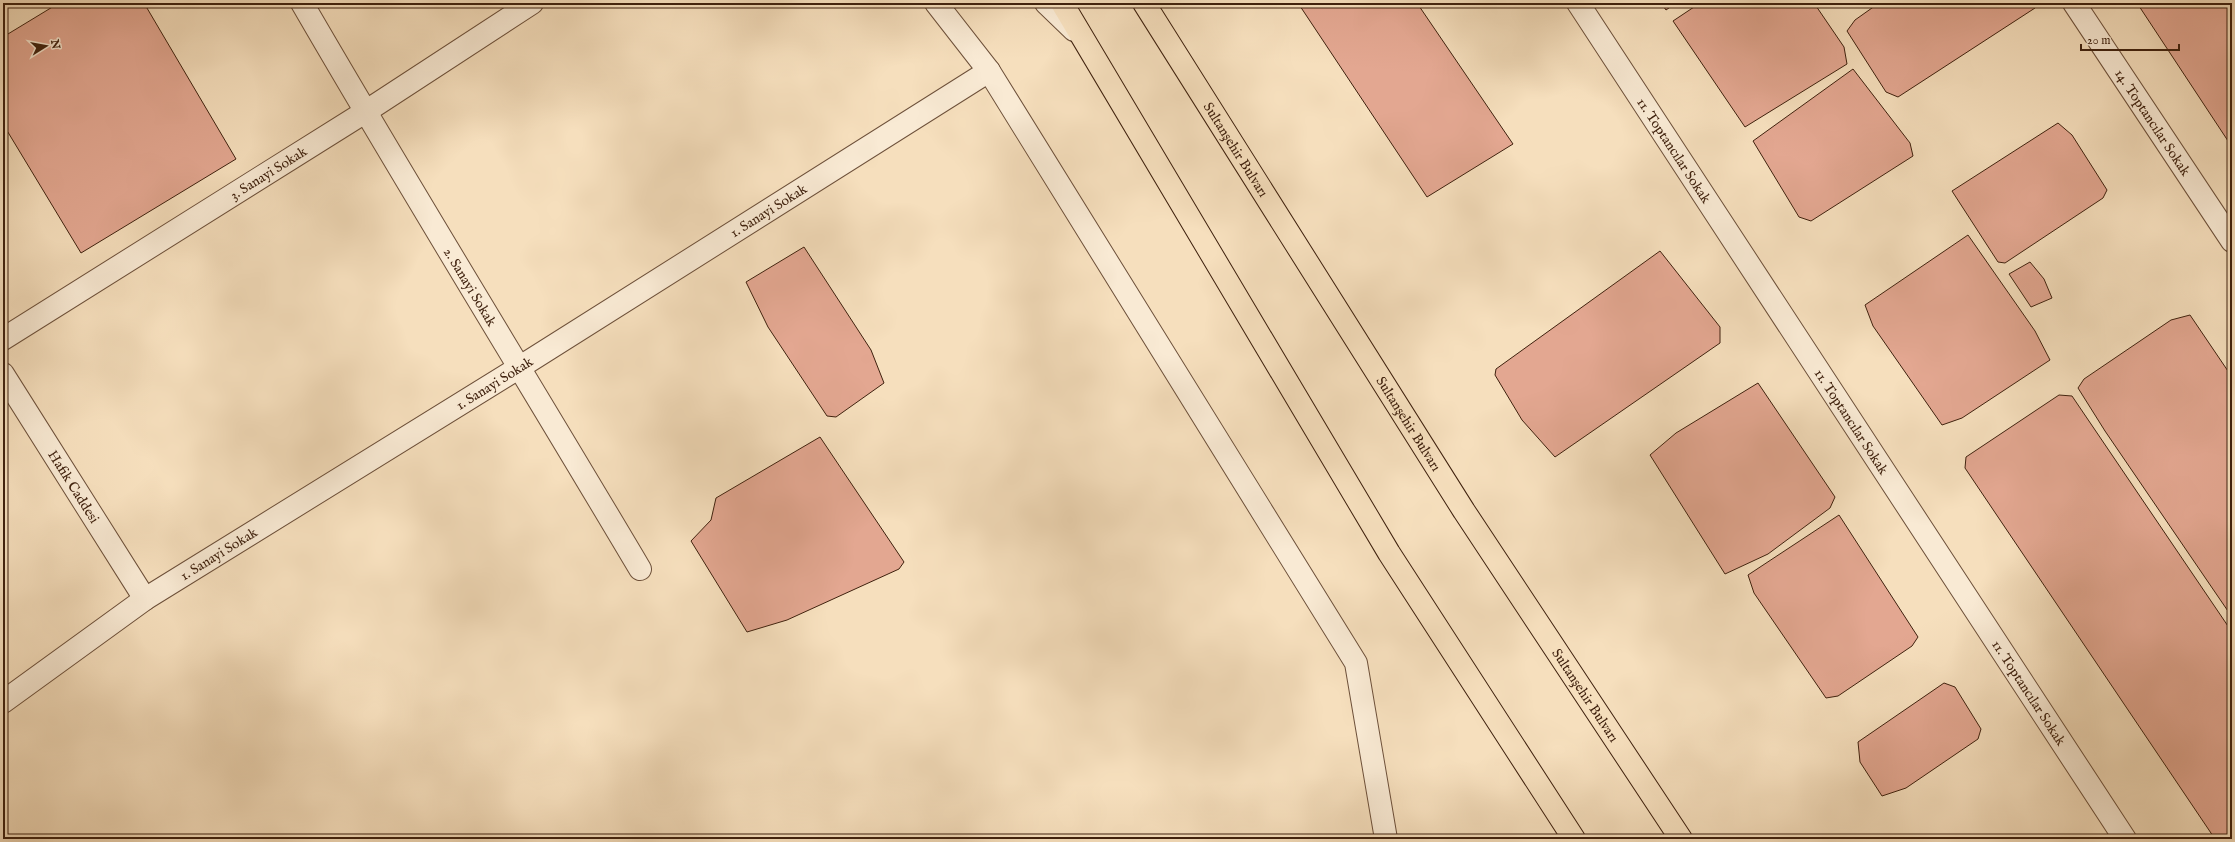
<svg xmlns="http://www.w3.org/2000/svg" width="2235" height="842" font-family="'IM FELL English',serif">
<rect width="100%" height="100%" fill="#f6dfbd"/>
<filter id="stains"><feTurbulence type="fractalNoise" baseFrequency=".005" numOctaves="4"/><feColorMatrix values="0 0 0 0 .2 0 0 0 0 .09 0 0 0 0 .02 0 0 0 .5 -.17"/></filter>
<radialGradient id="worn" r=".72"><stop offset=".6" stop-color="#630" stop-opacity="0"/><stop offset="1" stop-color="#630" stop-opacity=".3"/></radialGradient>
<g fill="#e3a791" stroke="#3f210e">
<polygon points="59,3 144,3 236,159 81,253 3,124 3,37"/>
<polygon points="1298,3 1417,3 1513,144 1427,197"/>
<polygon points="1661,3 1676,3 1666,10"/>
<polygon points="1700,3 1814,3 1844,47 1847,64 1745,127 1673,21"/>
<polygon points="1879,3 2035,3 2035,8 1898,97 1886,92 1847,31 1855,20"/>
<polygon points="2137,3 2232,3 2232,147"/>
<polygon points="1853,69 1910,143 1913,156 1811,221 1799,217 1753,141"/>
<polygon points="2058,123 2072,135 2107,190 2103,198 2005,263 1998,262 1952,191"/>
<polygon points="1968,235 2035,331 2050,360 1962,418 1942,425 1873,326 1865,305"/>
<polygon points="804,247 871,350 884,383 836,417 827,416 768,327 746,282"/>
<polygon points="1660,251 1720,327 1720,343 1555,457 1522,420 1495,375 1496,369"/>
<polygon points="2030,262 2044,279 2052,298 2031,307 2009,274"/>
<polygon points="2190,315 2232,377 2232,617 2105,431 2078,388 2084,379 2171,320"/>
<polygon points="1758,383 1835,497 1830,508 1768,554 1725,574 1650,455 1676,433"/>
<polygon points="2059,395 2072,396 2232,632 2232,839 2215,839 1965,468 1966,457"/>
<polygon points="820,437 904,562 899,569 787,620 747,632 691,541 711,520 716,498"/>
<polygon points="1839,515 1918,637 1912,646 1838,696 1826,698 1754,593 1748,575"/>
<polygon points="1944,683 1955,687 1981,729 1978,739 1906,788 1882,796 1860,762 1858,742"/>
</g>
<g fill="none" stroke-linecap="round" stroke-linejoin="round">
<defs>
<g id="minor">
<path id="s1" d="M302,3C412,193 528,380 640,569"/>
<polyline points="936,3 989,71 1356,663 1386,839"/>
<polyline points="1046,3 1074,30"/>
<path id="s2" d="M1578,3L2125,839"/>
<path id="s3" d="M2074,3L2232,241"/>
<path id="s4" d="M3,339L365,112L532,3"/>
<path id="s5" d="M3,374L145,599"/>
<path id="s6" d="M3,702L145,599L520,367L989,71"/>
</g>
<g id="trunk">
<polyline points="1062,3 1389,553 1574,839"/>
<path id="s7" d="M1144,3L1464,511L1681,839"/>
</g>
</defs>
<use href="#minor" stroke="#6d503a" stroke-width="24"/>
<use href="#trunk" stroke="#3f210e" stroke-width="24"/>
<use href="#minor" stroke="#f9ead4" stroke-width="22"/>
<use href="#trunk" stroke="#f6dfbd" stroke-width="22"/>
</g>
<g text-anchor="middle" stroke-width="3" stroke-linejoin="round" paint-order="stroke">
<g font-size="14" fill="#3f210e" stroke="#f9ead4">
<text dy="5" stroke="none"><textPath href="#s3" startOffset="143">14. Toptancılar Sokak</textPath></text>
<text dy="5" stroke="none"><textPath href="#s7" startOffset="173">Sultanşehir Bulvarı</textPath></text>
<text dy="5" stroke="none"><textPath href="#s2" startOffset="176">11. Toptancılar Sokak</textPath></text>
<text dy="5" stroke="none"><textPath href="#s4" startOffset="313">3. Sanayi Sokak</textPath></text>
<text dy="5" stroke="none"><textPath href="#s6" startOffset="910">1. Sanayi Sokak</textPath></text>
<text dy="5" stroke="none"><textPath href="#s1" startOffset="330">2. Sanayi Sokak</textPath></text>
<text dy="5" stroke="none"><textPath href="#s6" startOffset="586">1. Sanayi Sokak</textPath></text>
<text dy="5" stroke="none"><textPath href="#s2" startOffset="500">11. Toptancılar Sokak</textPath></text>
<text dy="5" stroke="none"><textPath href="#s7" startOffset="497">Sultanşehir Bulvarı</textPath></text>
<text dy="5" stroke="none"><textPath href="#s5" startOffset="133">Hafik Caddesi</textPath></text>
<text dy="5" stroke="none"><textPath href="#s6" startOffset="262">1. Sanayi Sokak</textPath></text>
<text dy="5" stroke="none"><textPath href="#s2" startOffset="824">11. Toptancılar Sokak</textPath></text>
<text dy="5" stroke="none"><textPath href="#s7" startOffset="821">Sultanşehir Bulvarı</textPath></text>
</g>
</g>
<rect width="2235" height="842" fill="none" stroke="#f6dfbd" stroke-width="16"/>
<rect x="4" y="4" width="2227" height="834" fill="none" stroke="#3f210e" stroke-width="2"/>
<rect x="8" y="8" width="2219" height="826" fill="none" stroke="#3f210e"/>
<g transform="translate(46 46) rotate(79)" stroke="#f9ead4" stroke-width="3" paint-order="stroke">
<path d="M0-3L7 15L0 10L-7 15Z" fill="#3f210e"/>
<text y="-6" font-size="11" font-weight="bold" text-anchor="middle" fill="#3f210e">N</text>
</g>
<path d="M2081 44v6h98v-6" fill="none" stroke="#3f210e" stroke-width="2"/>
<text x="2087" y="44" font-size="12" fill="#3f210e" stroke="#f9ead4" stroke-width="3" paint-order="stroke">20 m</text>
<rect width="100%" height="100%" filter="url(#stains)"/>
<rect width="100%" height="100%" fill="url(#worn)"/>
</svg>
